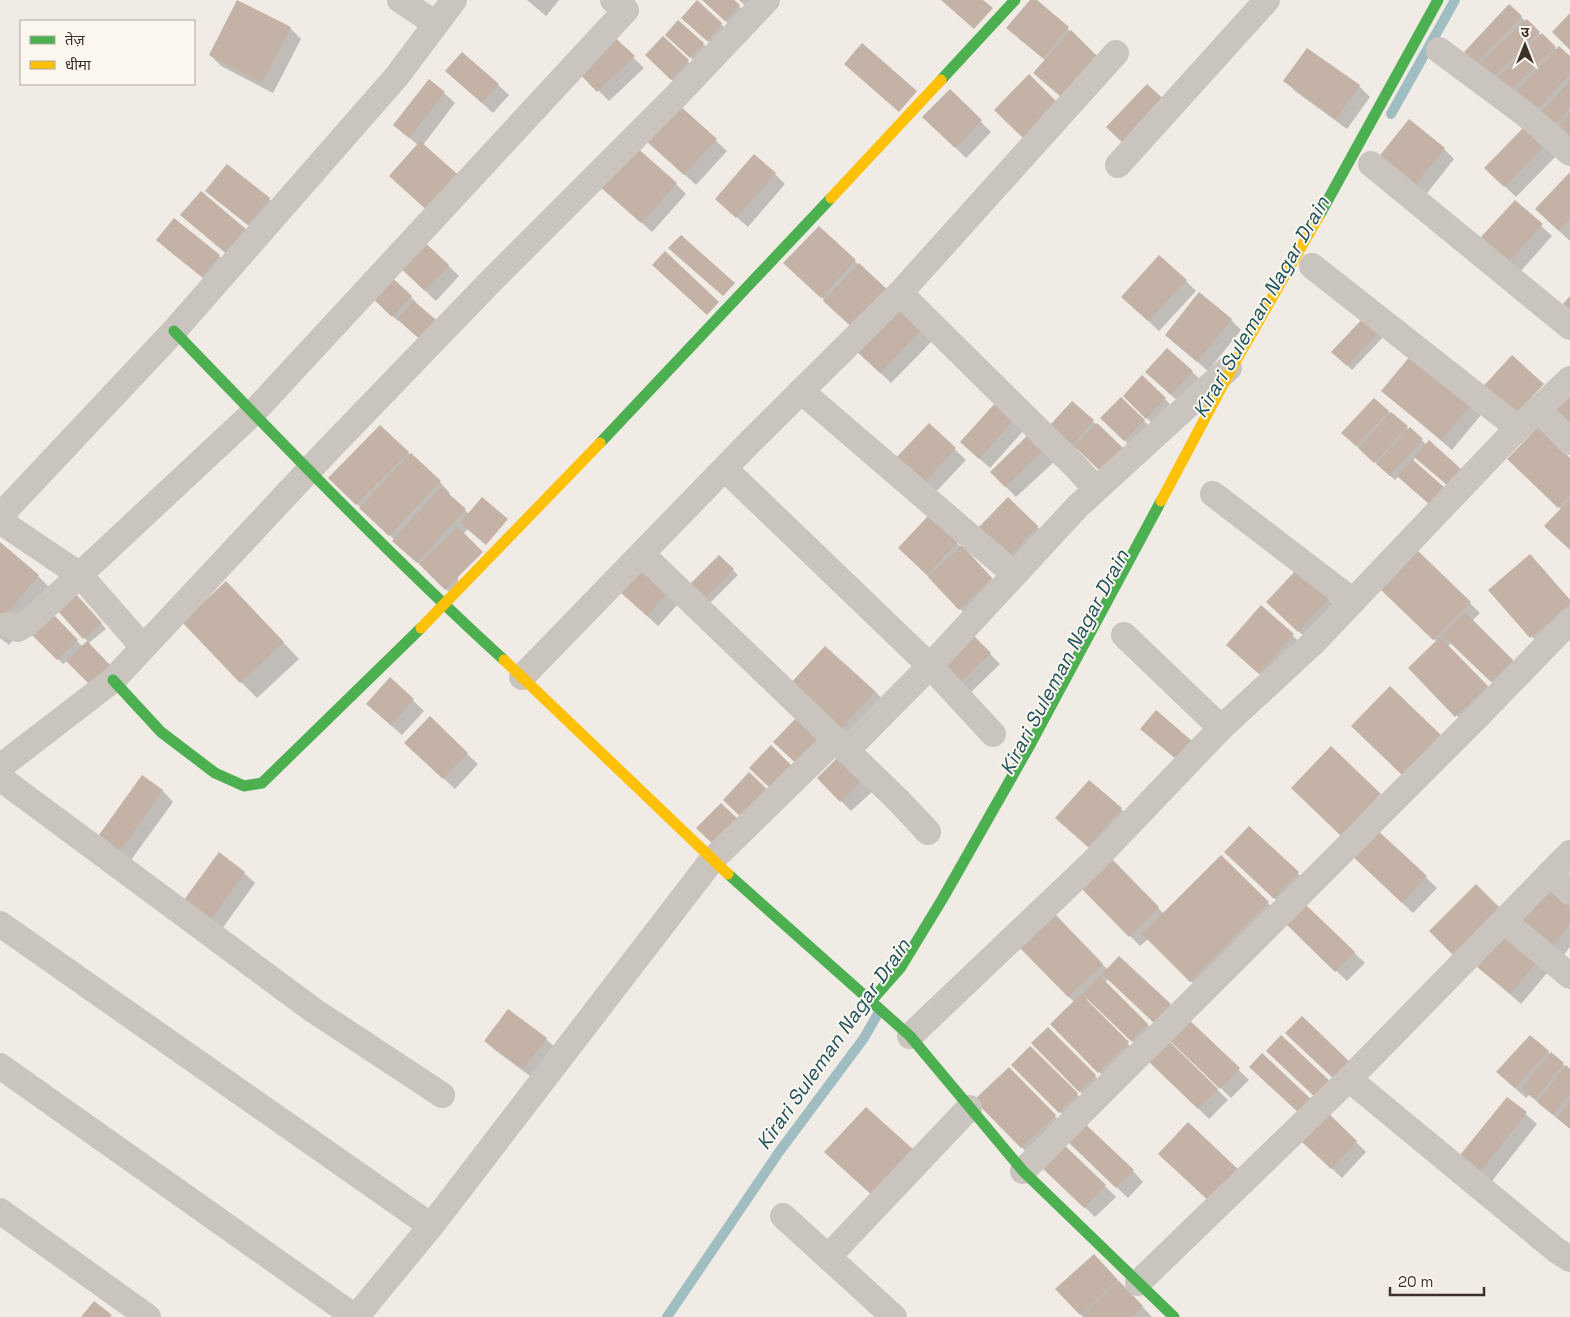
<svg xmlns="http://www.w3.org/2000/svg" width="1570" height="1317" font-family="'Space Grotesk','Noto Sans Devanagari',sans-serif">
<rect width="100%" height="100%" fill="#f0ece5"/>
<g fill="#0003">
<polygon points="527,0 559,0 546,16"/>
<polygon points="704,0 732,0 744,11 730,25"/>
<polygon points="739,0 755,0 748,8"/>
<polygon points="1031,0 1035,0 1078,38 1079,111 1035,73 1046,61 1018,38"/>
<polygon points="1509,6 1557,50 1570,57 1570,144 1465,52"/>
<polygon points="687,22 721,24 726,29 712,45"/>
<polygon points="290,28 301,39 273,93 221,66 210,55"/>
<polygon points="610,35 644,68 609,101 577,69"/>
<polygon points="663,38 693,66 676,84 647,55"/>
<polygon points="671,40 703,44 708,48 696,62"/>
<polygon points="1307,50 1359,86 1370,97 1347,129 1295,91 1285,81"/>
<polygon points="446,71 498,85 509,95 493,113"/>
<polygon points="950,91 991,132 966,158 924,117"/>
<polygon points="444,93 455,103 423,145 418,145 394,125"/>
<polygon points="678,106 727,151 696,185 658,150"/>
<polygon points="1529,124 1559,153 1516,197 1486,168"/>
<polygon points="1444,149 1454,159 1424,197 1389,170"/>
<polygon points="1570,173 1570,241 1547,220"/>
<polygon points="775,174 785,184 748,227 727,209"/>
<polygon points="676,184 686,194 652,232 612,196"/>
<polygon points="207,191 269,199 280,209 259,234 218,201"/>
<polygon points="201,193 238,264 182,215"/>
<polygon points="1515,202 1552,236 1520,272 1493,248"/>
<polygon points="819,228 863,269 932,341 891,383 867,360 865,339 796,273"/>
<polygon points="157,240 219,256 229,266 213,286 168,250"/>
<polygon points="448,265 459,276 436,301 406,273"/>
<polygon points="1186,281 1196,291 1159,331 1133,307"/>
<polygon points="368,292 411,297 416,302 398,321"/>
<polygon points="1367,315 1386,334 1352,370 1333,352"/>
<polygon points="1231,320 1241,330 1208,371 1166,335"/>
<polygon points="1167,349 1203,382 1182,405 1157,382"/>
<polygon points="1416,351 1485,410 1452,450 1383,391"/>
<polygon points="1142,377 1170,404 1152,423 1124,396"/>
<polygon points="1121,398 1149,426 1129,445 1101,418"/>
<polygon points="1374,399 1427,445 1395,480 1348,438"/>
<polygon points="997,403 1025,429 990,468 972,452"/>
<polygon points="1072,403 1097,425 1077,450 1056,431"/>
<polygon points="929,425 966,460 931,497 905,472"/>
<polygon points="380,427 440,482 450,493 448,495 469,514 468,529 463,534 456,599 330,478"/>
<polygon points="1030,435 1055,461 1016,497 991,472"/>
<polygon points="1509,459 1570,460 1570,549 1562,510"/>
<polygon points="1008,499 1048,537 1016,571 976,532"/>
<polygon points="929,517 972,557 1002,589 970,619 910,558"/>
<polygon points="0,544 38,576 54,592 9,645 0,638"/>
<polygon points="1418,552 1480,613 1472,621 1523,671 1502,692 1452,642 1448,646 1497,697 1467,726 1410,668 1437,642 1382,589"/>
<polygon points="719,557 738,575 705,608 686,590"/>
<polygon points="1540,566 1570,600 1570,624 1542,648 1490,590"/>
<polygon points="641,571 678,604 658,626 633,603"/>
<polygon points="241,598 299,659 257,698 241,682"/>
<polygon points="1329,599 1339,609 1309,641 1278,612"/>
<polygon points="80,600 106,629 63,664 34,635 53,616 83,647 88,642 58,609"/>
<polygon points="1261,607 1304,646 1271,684 1227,645"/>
<polygon points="969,633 1000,664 970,693 939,662"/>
<polygon points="390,679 424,711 402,735 379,715"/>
<polygon points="875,691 885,702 851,740 802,696"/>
<polygon points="416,753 467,754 478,764 455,789"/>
<polygon points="840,756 874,790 851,811 818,778"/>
<polygon points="142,776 163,791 173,802 131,860 111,846"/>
<polygon points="1121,809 1131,819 1099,856 1068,829"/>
<polygon points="1249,828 1309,884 1285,908 1237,863"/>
<polygon points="1374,828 1437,888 1413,913 1361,864"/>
<polygon points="1221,857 1284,919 1207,997 1148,939 1140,946 1082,887 1110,859 1164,914"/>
<polygon points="244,873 255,883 219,933 194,914"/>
<polygon points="1304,905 1365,963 1347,981 1287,923"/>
<polygon points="1570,907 1570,947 1560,960 1530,935"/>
<polygon points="1054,915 1108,970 1119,958 1181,1016 1108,979 1104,983 1158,1035 1142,1051 1088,998 1086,1001 1138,1054 1109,1082 1052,1024 1074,1002 1021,947"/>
<polygon points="1542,956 1552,967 1521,1004 1479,967"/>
<polygon points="1186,1019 1249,1080 1231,1098 1168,1037"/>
<polygon points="1048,1029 1106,1087 1090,1102 1033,1043"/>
<polygon points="546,1039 557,1049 534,1079 496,1051 485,1041"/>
<polygon points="1167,1041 1228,1100 1209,1119 1149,1060"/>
<polygon points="1030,1048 1088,1105 1070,1122 1013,1065"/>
<polygon points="1548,1052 1570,1070 1570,1129 1529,1095 1526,1098 1508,1082"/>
<polygon points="1020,1079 1065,1127 1032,1158 976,1100"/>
<polygon points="1507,1098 1537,1124 1488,1186 1468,1171"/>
<polygon points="1356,1142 1366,1152 1342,1178 1313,1151"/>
<polygon points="1061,1143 1116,1197 1095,1217 1040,1164"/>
<polygon points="1076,1148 1133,1171 1143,1182 1128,1198"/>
<polygon points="1094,1256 1124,1287 1152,1317 1083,1317 1057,1289"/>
</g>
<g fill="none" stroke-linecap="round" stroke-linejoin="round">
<g stroke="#a0bec1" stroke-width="10">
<polyline points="1391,114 1455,0"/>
<polyline points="667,1317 779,1152 864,1038 880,1010"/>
</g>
</g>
<g fill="#c4b2a6">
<polygon points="237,0 291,27 262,83 209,55"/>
<polygon points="697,0 722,23 707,41 681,18"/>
<polygon points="702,0 734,0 740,5 725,21"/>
<polygon points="941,0 983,0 993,8 974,29"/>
<polygon points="1030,0 1037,0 1069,27 1043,58 1006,28"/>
<polygon points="1509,4 1522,16 1476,64 1464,52"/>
<polygon points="1570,13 1570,50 1552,32"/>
<polygon points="1527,19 1540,32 1491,79 1477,65"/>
<polygon points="678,20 704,43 690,58 665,35"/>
<polygon points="1071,30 1098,57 1067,102 1033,73"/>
<polygon points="610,33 635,56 597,92 575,69"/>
<polygon points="1542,33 1556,47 1507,94 1494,81"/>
<polygon points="663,36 689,60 671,80 645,55"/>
<polygon points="862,43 917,91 899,112 844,64"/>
<polygon points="1559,46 1570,56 1570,75 1534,113 1513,94"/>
<polygon points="1307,48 1360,85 1336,119 1283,81"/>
<polygon points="462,52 499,84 482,103 445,71"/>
<polygon points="1029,74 1060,105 1025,140 994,110"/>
<polygon points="429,79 445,92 409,138 393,125"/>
<polygon points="1570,81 1570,108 1552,128 1538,115"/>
<polygon points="1147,84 1170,105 1129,149 1106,127"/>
<polygon points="950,89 982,120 955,148 922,117"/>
<polygon points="678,104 717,139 684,175 645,140"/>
<polygon points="1570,113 1570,144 1555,130"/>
<polygon points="1409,119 1445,148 1413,187 1377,159"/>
<polygon points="1529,122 1549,141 1504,187 1484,168"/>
<polygon points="420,141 463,179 431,214 389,176"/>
<polygon points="635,146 677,183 641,223 599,186"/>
<polygon points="754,154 776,173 736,218 715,199"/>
<polygon points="227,164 270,198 248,225 205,191"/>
<polygon points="1570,172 1570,219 1559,231 1535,209"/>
<polygon points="201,191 247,230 227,254 180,215"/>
<polygon points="1515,200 1543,224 1509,262 1481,237"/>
<polygon points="174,218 220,255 202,277 156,240"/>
<polygon points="819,226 856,260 821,298 783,263"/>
<polygon points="681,235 735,283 723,296 668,248"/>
<polygon points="418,236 449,265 425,291 394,262"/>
<polygon points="665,251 719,302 707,315 652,265"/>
<polygon points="1159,255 1187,280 1148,321 1121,297"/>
<polygon points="859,263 892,294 857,332 823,301"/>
<polygon points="386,272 412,296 392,317 366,292"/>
<polygon points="1199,292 1232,319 1197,362 1165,335"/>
<polygon points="1570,296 1570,310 1563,304"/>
<polygon points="414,301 442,325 425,344 397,319"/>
<polygon points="896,305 922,329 880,373 854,349"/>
<polygon points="1367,314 1382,328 1347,366 1331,352"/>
<polygon points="1167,348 1193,371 1171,395 1145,372"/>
<polygon points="1416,349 1476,399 1441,440 1381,391"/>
<polygon points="1512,355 1544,384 1511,419 1480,390"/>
<polygon points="1142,375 1166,398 1146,419 1123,396"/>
<polygon points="1570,395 1570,426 1554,412"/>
<polygon points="1121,397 1145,420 1124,441 1100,418"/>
<polygon points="1374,398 1389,411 1356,446 1341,433"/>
<polygon points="997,401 1016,417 979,459 960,442"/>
<polygon points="1072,401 1094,420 1072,446 1049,426"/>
<polygon points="1391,412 1408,426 1374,463 1358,448"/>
<polygon points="929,423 956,448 920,487 893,461"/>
<polygon points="1097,423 1123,448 1100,471 1074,446"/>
<polygon points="380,425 409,452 356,505 328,478"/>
<polygon points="1410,427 1423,439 1390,476 1376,464"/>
<polygon points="1538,427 1570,458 1570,496 1558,508 1507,459"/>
<polygon points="1030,433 1045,449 1005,487 990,472"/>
<polygon points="1429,440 1461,469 1447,485 1414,457"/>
<polygon points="411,453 441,481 389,536 359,508"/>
<polygon points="1412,459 1445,488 1430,505 1397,476"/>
<polygon points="441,487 466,509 417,563 392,541"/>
<polygon points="482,497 508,519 486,545 460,523"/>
<polygon points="1008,497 1038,526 1005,561 974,532"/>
<polygon points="1570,499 1570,550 1544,526"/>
<polygon points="929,515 958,542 927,575 898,548"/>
<polygon points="458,527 483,552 445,590 419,564"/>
<polygon points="0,542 39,575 0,621"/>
<polygon points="962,545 992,578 959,610 928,577"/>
<polygon points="1418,551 1471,602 1433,640 1380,589"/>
<polygon points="1530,554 1570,600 1570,604 1530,638 1488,590"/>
<polygon points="719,555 734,569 699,604 684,590"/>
<polygon points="1298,568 1330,598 1298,632 1266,602"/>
<polygon points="641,569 668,592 647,616 621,593"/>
<polygon points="226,581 284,642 240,683 182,622"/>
<polygon points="75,593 102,623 83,639 56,609"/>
<polygon points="1261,605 1294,634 1259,674 1226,645"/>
<polygon points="1465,612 1513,660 1491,682 1442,635"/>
<polygon points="53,614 78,640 57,660 32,635"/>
<polygon points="969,631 991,653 958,684 937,662"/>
<polygon points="1440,637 1488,686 1455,717 1408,668"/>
<polygon points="87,641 111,666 91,686 66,661"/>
<polygon points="825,646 875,691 840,730 789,685"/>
<polygon points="390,677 414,699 391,725 366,704"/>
<polygon points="1390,686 1441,735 1402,775 1351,726"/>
<polygon points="1156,710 1192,741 1176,759 1140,729"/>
<polygon points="430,716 468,753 443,779 404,743"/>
<polygon points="798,716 825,742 801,768 773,742"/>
<polygon points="771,745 796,770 774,792 749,768"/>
<polygon points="1331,746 1381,794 1341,836 1291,788"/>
<polygon points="840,755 864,778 840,802 817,778"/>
<polygon points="749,772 771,793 744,820 723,800"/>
<polygon points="142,775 163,790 120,851 99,835"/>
<polygon points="1089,780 1122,808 1088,847 1055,818"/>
<polygon points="721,803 742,823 717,848 696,828"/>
<polygon points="1249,826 1299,872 1274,899 1224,852"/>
<polygon points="1373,826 1427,876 1402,903 1349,853"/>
<polygon points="219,852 245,872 208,923 181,904"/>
<polygon points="1221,855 1269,902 1190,982 1142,934"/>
<polygon points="1110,857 1159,907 1129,937 1080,887"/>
<polygon points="1476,884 1503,911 1456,958 1429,931"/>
<polygon points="1548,887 1570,905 1570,924 1549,950 1518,924"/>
<polygon points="1304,903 1355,952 1335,972 1285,923"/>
<polygon points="1054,913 1103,964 1068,997 1019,947"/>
<polygon points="1510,928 1543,955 1510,994 1477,967"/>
<polygon points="1119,956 1171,1004 1154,1023 1102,974"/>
<polygon points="1100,976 1148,1024 1131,1041 1082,994"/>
<polygon points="1081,994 1129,1042 1098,1073 1050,1024"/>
<polygon points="508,1009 547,1038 523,1069 484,1041"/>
<polygon points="1302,1016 1351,1063 1335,1080 1285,1033"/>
<polygon points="1186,1017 1240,1068 1220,1089 1166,1037"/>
<polygon points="1048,1027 1096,1075 1079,1092 1031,1043"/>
<polygon points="1281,1035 1333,1084 1318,1100 1266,1051"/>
<polygon points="1530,1035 1549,1051 1515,1088 1496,1072"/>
<polygon points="1167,1039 1218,1089 1198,1109 1147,1060"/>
<polygon points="1030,1046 1078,1093 1059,1113 1011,1065"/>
<polygon points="1551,1052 1564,1063 1535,1099 1521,1089"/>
<polygon points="1262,1053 1313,1101 1300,1114 1249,1067"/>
<polygon points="1566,1065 1570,1069 1570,1094 1553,1115 1537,1102"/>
<polygon points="1009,1067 1056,1115 1021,1148 974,1100"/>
<polygon points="1507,1097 1527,1112 1477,1176 1456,1160"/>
<polygon points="1570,1101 1570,1128 1557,1118"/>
<polygon points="866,1107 915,1151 873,1196 824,1152"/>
<polygon points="1327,1112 1357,1141 1331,1169 1300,1140"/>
<polygon points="1081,1120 1134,1170 1116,1188 1064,1138"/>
<polygon points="1188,1122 1240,1171 1210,1202 1158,1154"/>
<polygon points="1060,1141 1106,1185 1084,1208 1038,1164"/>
<polygon points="1094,1254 1118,1280 1080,1315 1055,1289"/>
<polygon points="1119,1281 1143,1306 1132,1317 1085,1317 1083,1315"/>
<polygon points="94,1301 112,1315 110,1317 81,1317"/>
</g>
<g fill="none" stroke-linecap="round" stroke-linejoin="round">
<g stroke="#c9c4be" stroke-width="26">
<polyline points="400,0 436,24"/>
<polyline points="1439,50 1525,114 1570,153"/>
<polyline points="1371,164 1570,327"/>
<polyline points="1118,165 1267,0"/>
<polyline points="1312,266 1518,428"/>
<polyline points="900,293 1076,467 1096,489"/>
<polyline points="801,391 1014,574"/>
<polyline points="1538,409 1570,442"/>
<polyline points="725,469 930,666 993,734"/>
<polyline points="1213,494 1353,601"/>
<polyline points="0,516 174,331 397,76 454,0"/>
<polyline points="0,521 80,575 143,647"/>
<polyline points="642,554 898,800 928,832"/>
<polyline points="7,625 18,629 27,624 253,413 626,10 613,0"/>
<polyline points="1124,635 1221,728"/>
<polyline points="522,677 750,442 900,293 1116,53"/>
<polyline points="846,751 930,666 1078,506 1229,368"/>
<polyline points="0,767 113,680 327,451 491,281 677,95 767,0"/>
<polyline points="0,778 313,1010 442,1095"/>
<polyline points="1550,873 1570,892"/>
<polyline points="1504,921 1570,976"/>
<polyline points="0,924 431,1226"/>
<polyline points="910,1036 1093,862 1221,728 1314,642 1509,437 1570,379"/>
<polyline points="0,1066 355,1317"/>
<polyline points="1349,1079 1556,1250 1570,1259"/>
<polyline points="1023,1171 1477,717 1570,621"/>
<polyline points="0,1211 148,1317"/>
<polyline points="783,1216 894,1317"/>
<polyline points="828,1257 969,1108"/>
<polyline points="1138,1283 1349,1079 1570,853"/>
<polyline points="356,1317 431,1226 712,860 835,740"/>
</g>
<g stroke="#4caf50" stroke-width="11">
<polyline points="941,80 1015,0"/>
<polyline points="1319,216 1438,0"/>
<path d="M174,331C282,443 389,555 504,660"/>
<polyline points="600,443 831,198"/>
<polyline points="113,680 161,732 215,773 244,786 262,783 421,628"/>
<polyline points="728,874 910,1036 1023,1171 1174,1317"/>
<polyline points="871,1001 901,967 943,898 1030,745 1161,501"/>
</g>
<g stroke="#ffc107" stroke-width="11">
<polyline points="831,198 941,80"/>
<polyline points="1161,501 1234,364 1319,216"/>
<polyline points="421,628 600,443"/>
<polyline points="504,660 728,874"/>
</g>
</g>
<g text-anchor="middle" stroke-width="4" stroke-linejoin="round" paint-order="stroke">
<g font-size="20" font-style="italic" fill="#1f535e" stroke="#fbf6ee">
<text transform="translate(1261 307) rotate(-60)" y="7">Kirari Suleman Nagar Drain</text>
<text transform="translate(1064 662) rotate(-62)" y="7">Kirari Suleman Nagar Drain</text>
<text transform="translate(833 1044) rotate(-55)" y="7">Kirari Suleman Nagar Drain</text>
</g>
</g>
<rect x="20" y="20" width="175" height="65" fill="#fbf6ee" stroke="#aea8a0"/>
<rect x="30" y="36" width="25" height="8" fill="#4caf50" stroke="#aea8a0"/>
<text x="65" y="45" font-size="15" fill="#3b322b">तेज़</text>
<rect x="30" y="61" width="25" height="8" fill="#ffc107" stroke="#aea8a0"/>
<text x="65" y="70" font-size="15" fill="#3b322b">धीमा</text>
<g transform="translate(1525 45)" stroke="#fbf6ee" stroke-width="4" paint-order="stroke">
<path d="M0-4L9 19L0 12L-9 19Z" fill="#3b322b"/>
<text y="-8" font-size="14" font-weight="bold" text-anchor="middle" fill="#3b322b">उ</text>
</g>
<path d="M1390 1287v8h94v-8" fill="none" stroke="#3b322b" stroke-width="2.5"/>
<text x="1398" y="1287" font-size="15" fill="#3b322b" stroke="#fbf6ee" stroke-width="4" paint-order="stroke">20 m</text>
</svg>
